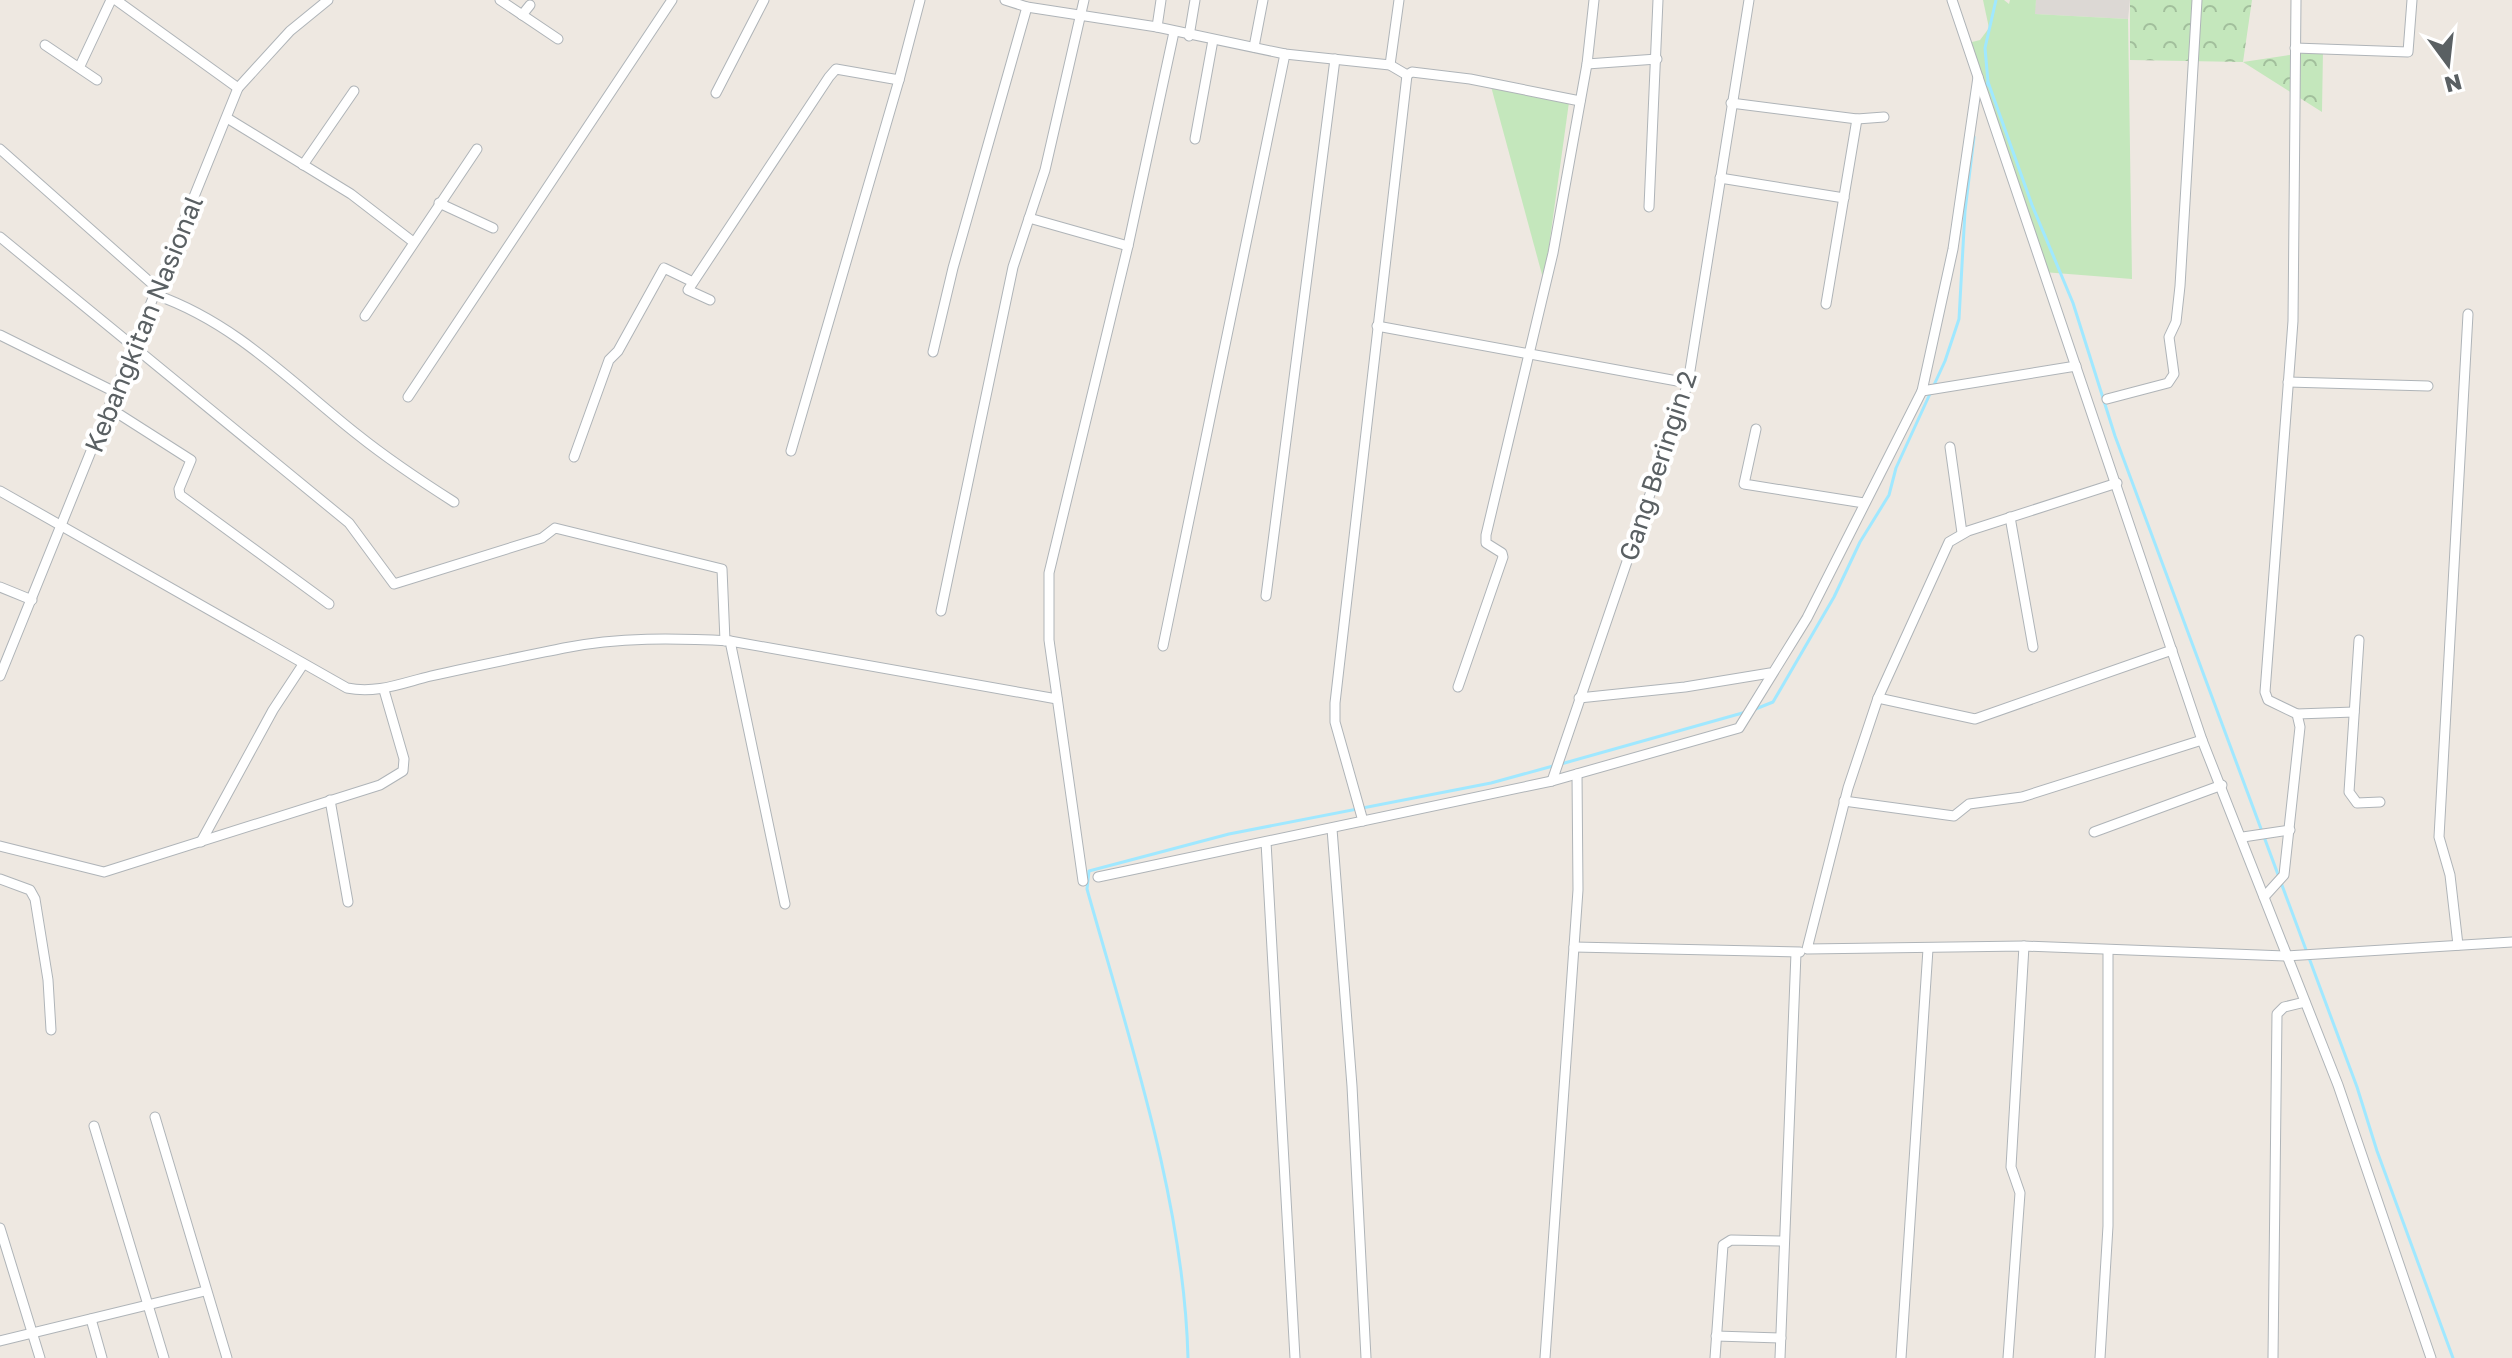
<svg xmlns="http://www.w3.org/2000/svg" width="2512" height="1358" font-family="'Golos Text',sans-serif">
<defs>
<pattern id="forest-crowns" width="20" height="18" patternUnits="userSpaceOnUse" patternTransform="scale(2)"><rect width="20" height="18" fill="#c4e7bc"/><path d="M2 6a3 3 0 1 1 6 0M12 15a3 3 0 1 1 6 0" fill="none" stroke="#a2bf9c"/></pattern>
</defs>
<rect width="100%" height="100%" fill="#eee8e1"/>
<polygon fill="#dcd8d4" points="2036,0 2130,0 2128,19 2034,14"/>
<g fill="#c4e7bc">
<polygon points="1983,0 2004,0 2009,4 2010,0 2036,0 2035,14 2128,19 2132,279 2043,272 1968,43 1980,40 1989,28"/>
<polygon points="1489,79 1570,95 1544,282"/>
</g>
<polygon fill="url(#forest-crowns)" points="2130,0 2252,0 2243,62 2323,50 2322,112 2243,62 2130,60"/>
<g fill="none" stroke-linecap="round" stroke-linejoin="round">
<g stroke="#a0e8ff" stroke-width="3">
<polyline points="1996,0 1985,48 1988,82 2032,205 2073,303 2115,436 2357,1087 2377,1151 2453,1358"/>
<polyline points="1984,91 1988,82"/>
<polyline points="1753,710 1773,702 1834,597 1860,542 1889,495 1896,468 1945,361 1959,319 1965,211 1974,137"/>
<polyline points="1561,764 1746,712"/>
<path d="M1188,1358C1184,1201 1129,1039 1087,889L1089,871L1229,834L1491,783L1553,766"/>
</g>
<defs>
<g id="minor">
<polyline points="116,0 238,88"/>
<polyline points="500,0 558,39"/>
<polyline points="1005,0 1027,7 1157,27 1285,54 1390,65 1407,75 1412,72 1470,79 1580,101"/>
<polyline points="1952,0 2202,740 2338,1085 2431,1358"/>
<polyline points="522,15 530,5"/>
<polyline points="1157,27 1161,0"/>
<polyline points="1189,36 1195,0"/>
<polyline points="45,45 97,80"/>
<polyline points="1254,47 1263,0"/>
<polyline points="2295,48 2408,52 2412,0"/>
<polyline points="1587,64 1657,59"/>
<polyline points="1390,65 1399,0"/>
<polyline points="80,66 111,0"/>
<polyline points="1978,77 1953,249 1922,391 2076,366"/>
<polyline points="716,93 764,0"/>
<polyline points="1731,103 1857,119 1884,117"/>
<polyline points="227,118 351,194 412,241"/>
<polyline points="1195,139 1213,40"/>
<polyline points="0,149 159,290"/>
<polyline points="303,165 354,91"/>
<polyline points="1720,178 1844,198"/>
<polyline points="439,203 493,228"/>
<polyline points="1649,207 1658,0"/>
<polyline points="1029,218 1128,246"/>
<polyline points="0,237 349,523 394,584 542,538 555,528 722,569 725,641"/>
<path d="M156,295C236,323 292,383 358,435C388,459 421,481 454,502"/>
<polyline points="710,300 688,290 829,77 836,69 899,80 920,0"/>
<polyline points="1826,304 1857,119"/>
<polyline points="365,316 477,149"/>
<polyline points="1377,326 1688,383"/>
<polyline points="0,335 117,393"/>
<polyline points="933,352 953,268 1027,7"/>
<polyline points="2288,382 2428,386"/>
<polyline points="408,397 672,0"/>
<polyline points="2107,399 2168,383 2174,374 2169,337 2176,322 2180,286 2197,0"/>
<polyline points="111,409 191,460 179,489 180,495 329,604"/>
<polyline points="1756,429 1744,484 1864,503"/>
<polyline points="1950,447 1962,533"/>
<polyline points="791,451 899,80"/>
<polyline points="574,457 609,360 618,351 664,268 693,282"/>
<polyline points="2117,483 1968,531 1949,542 1878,698 1848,788 1807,949 2024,946 2285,956 2512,942"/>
<path d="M0,491L347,688C377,694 402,683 431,676C475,666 520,657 564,648C619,637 675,638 730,641L1057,699"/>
<polyline points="2010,517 2033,647"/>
<polyline points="0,587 32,600"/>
<polyline points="1266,596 1335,59"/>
<polyline points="941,611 1013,267 1045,170 1084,0"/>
<polyline points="2359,640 2349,792 2357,803 2380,802"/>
<polyline points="730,641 785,904"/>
<polyline points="1163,646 1285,54"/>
<polyline points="0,676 238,88 290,31 328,0"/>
<polyline points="1458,687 1503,557 1502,553 1486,543 1486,535 1553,253 1587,64 1594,0"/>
<polyline points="1579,698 1685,687 1770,673"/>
<polyline points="1878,698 1975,719 2172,650"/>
<polyline points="2297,714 2354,712"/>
<polyline points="1552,781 1688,383 1749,0"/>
<polyline points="330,800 348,902"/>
<polyline points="1844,801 1954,816 1969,804 2022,797 2202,740"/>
<polyline points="1363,821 1335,722 1335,703 1407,75"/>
<polyline points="1332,829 1352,1086 1366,1358"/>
<polyline points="2094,832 2222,785"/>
<polyline points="2243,837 2290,830"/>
<polyline points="201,842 273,710 302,666"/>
<polyline points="1266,842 1295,1358"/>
<polyline points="0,846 104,872 380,785 403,771 404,759 384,690"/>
<polyline points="1098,877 1552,781 1739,728 1807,618 1922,391"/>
<polyline points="0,879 30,890 35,899 48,980 51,1030"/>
<polyline points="1083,881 1049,640 1049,573 1128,246 1174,32"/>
<polyline points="2264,897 2284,875 2300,727 2297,714 2268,700 2265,692 2293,321 2296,0"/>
<polyline points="2458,945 2450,875 2439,837 2468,314"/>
<polyline points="1574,947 1800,952"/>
<polyline points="155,1117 227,1358"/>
<polyline points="94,1126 164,1358"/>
<polyline points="0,1228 40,1358"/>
<polyline points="91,1319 102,1358"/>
<polyline points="1716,1336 1781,1338"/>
<polyline points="0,1341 205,1291"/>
<polyline points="1545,1358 1578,890 1577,774"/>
<polyline points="1715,1358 1723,1245 1731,1240 1782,1241"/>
<polyline points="1780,1358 1796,953"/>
<polyline points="1901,1358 1928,949"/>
<polyline points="2008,1358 2020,1193 2011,1167 2024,946"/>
<polyline points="2100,1358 2108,1226 2108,950"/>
<polyline points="2273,1358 2277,1014 2284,1007 2305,1002"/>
</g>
</defs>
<use href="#minor" stroke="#afb4b8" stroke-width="11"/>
<use href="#minor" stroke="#fff" stroke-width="9"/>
</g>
<g text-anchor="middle" stroke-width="8" stroke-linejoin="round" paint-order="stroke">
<g font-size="26" fill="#5a6063" stroke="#fff">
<text transform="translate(144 324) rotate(-68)" y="9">Kebangkitan Nasional</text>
<text transform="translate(1658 466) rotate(-72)" y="9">Gang Beringin 2</text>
</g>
</g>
<g transform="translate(2448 64) rotate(165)" stroke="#ffffff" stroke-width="6" paint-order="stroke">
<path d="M0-6L14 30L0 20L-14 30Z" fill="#5a6063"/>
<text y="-12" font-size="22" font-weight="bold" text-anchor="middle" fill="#5a6063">N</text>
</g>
</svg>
